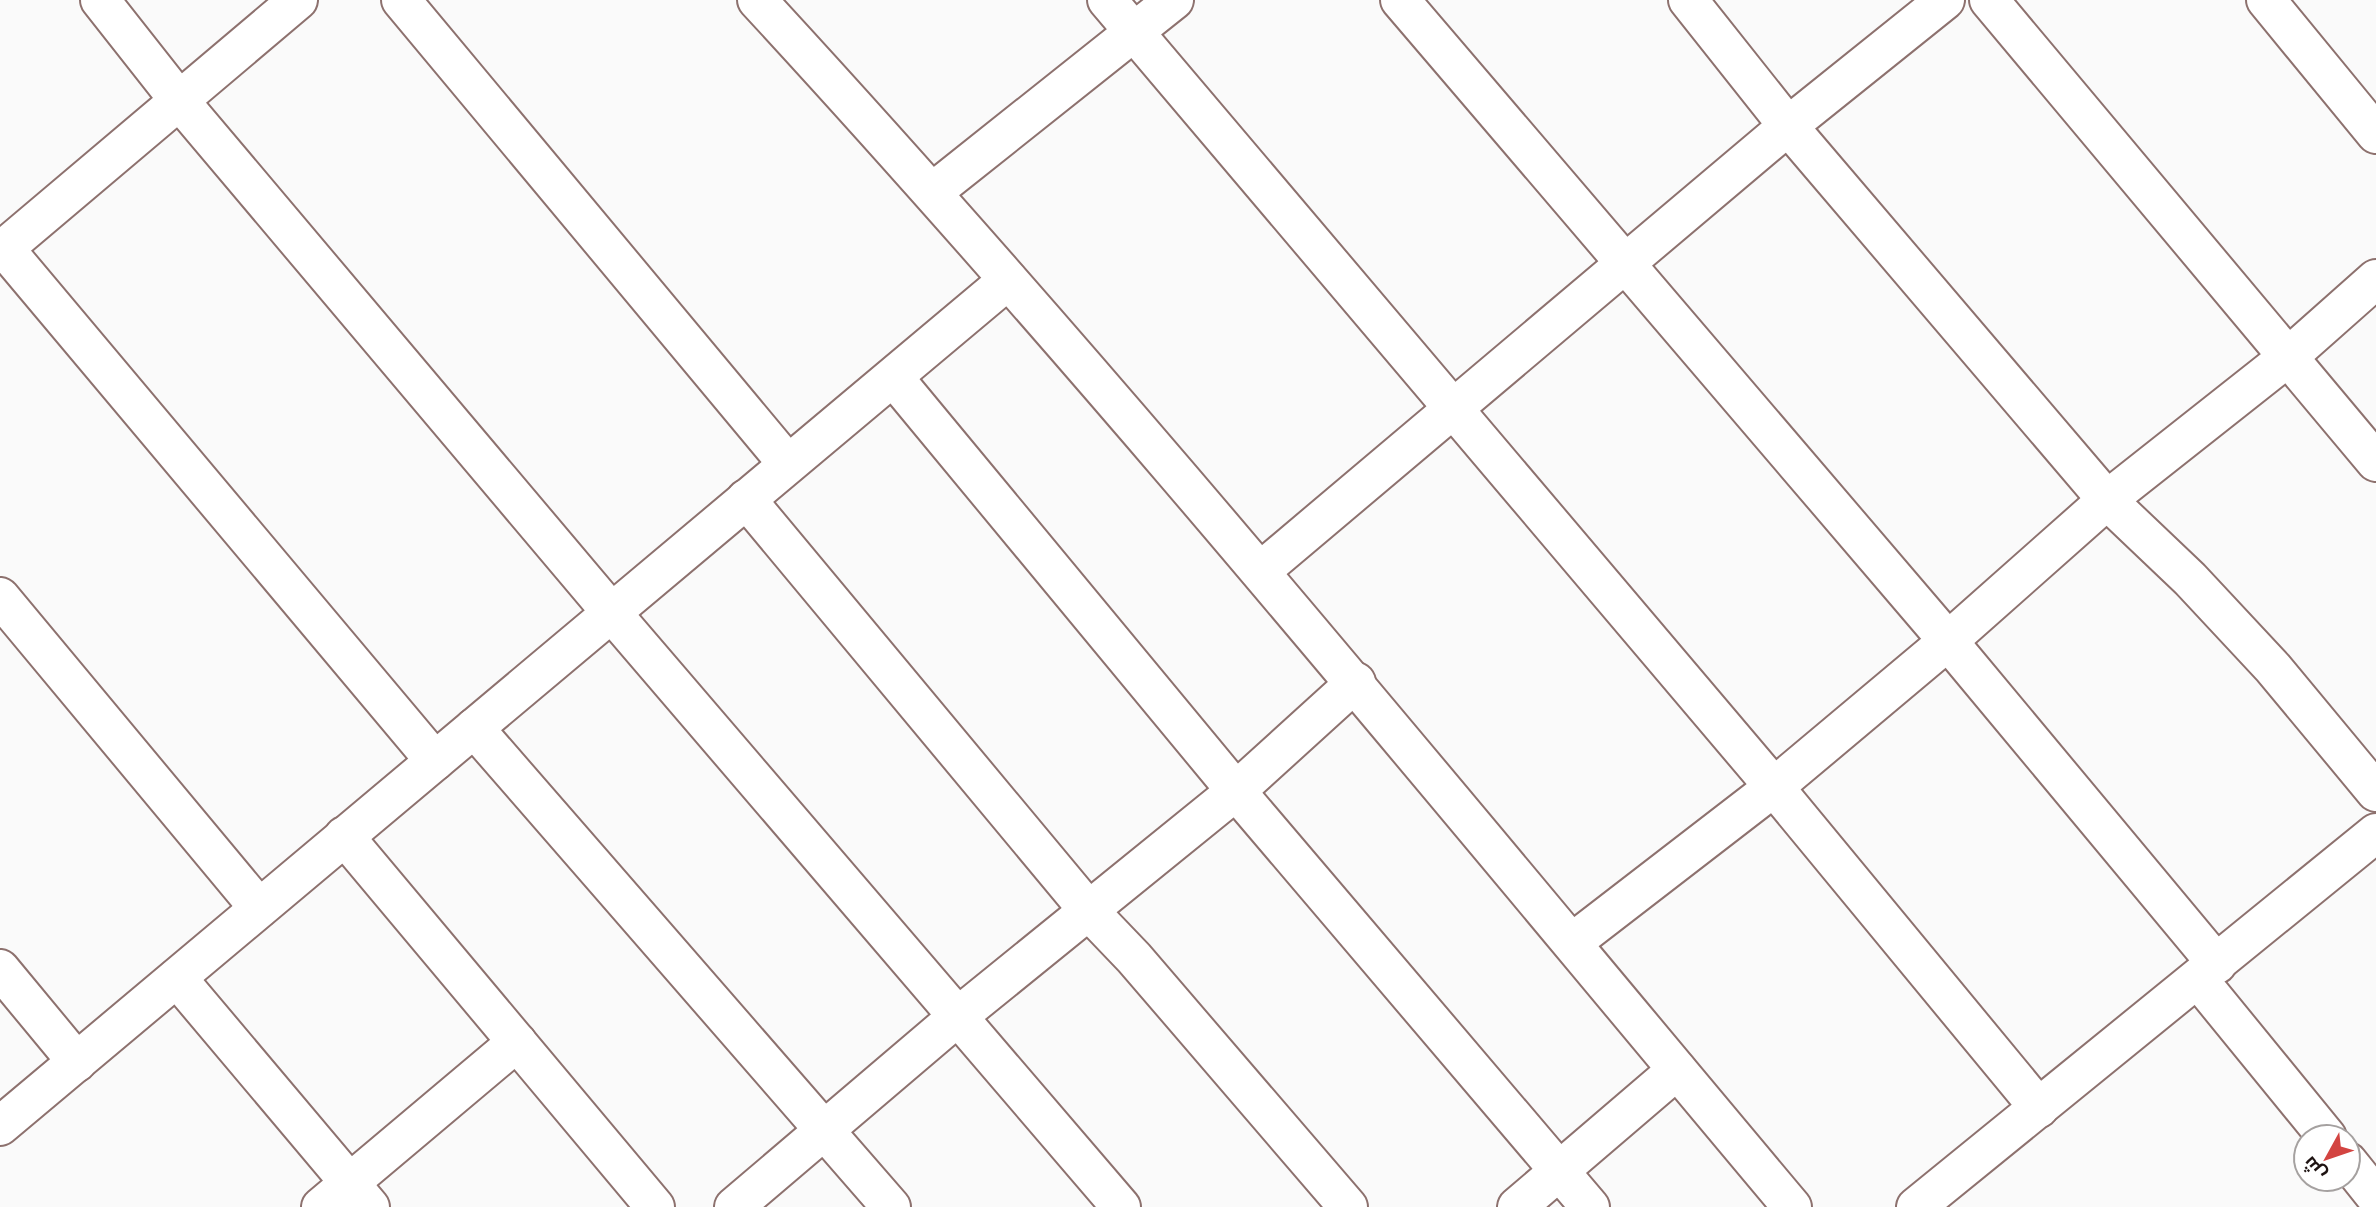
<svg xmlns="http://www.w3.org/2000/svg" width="2376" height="1207" font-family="'IBM Plex Serif',Cairo,serif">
<rect width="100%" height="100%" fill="#fafafa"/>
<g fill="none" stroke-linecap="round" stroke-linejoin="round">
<defs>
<g id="street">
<polyline points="100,0 178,99 611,612 1121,1207"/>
<polyline points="401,0 787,463"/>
<path d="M757,0C1117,390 1451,801 1792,1207"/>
<polyline points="1107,0 1774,787 2039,1108"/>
<polyline points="1400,0 1948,641 2217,964"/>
<polyline points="1688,0 1788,126 2107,500 2190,579 2273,668 2376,792"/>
<polyline points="1989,0 2376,462"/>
<polyline points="2266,0 2376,134"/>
<polyline points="934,191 1174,0"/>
<polyline points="4,248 435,761"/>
<polyline points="0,252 298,0"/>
<polyline points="894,378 1236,791 1590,1207"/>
<polyline points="746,499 1089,911 1134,958 1348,1207"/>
<polyline points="1262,570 1788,126 1945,0"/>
<polyline points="0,597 259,908"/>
<polyline points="474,728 891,1207"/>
<polyline points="344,836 655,1207"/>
<polyline points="1573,942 1774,787 1948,641 2107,500 2288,357 2376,279"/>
<polyline points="0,969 77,1062"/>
<polyline points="177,978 370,1207"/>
<polyline points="2198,979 2327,1137"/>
<polyline points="0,1126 1008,280"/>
<polyline points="2348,1162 2376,1197"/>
<polyline points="321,1207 517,1042"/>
<polyline points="734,1207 956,1018 1236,791 1356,682"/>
<polyline points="1517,1207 1677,1070"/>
<polyline points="1916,1207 2376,833"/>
</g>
</defs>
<use href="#street" stroke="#8d716e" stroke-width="42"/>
<use href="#street" stroke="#fff" stroke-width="38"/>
</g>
<g transform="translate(2327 1158) rotate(230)"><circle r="33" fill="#ffffff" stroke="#a5a1a0" stroke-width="2"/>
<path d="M0-5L12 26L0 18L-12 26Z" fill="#d34441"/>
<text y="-10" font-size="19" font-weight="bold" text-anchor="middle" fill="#1e1312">ش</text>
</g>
</svg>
